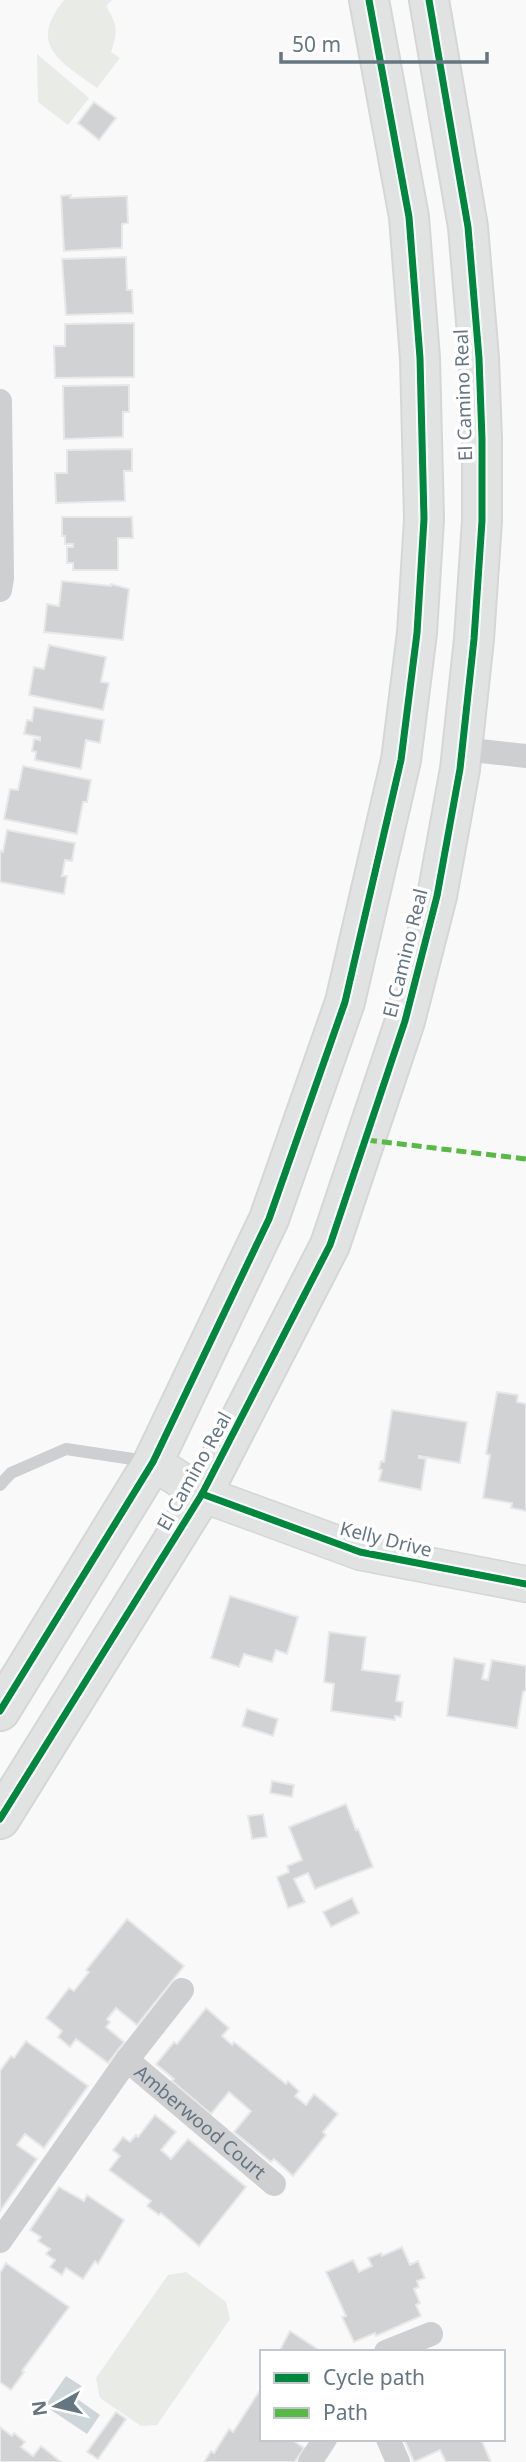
<svg xmlns="http://www.w3.org/2000/svg" width="526" height="2462" font-family="'Noto Sans',sans-serif">
<rect width="100%" height="100%" fill="#f9f9f9"/>
<g fill="#e8ebe6">
<path d="M64,0H112L106,6C118,26 118,31 111,52L120,58L97,88C61,62 27,45 64,0Z"/>
<polygon points="37,54 89,98 68,125 38,102"/>
<polygon points="186,2272 226,2302 230,2319 157,2425 141,2426 100,2398 96,2378 168,2275"/>
</g>
<polygon fill="#ced6d9" points="66,2376 83,2387 76,2398 100,2415 87,2434 45,2406"/>
<g fill="#d0d2d3" stroke="#e8e8e8" stroke-width="2">
<polygon points="94,102 116,118 99,140 78,123"/>
<polygon points="71,195 70,198 127,196 128,223 122,224 122,248 64,251 61,196"/>
<polygon points="126,257 127,290 132,290 133,313 66,315 62,259"/>
<polygon points="134,323 134,377 55,378 54,346 65,346 65,324"/>
<polygon points="129,385 129,412 123,412 123,437 64,439 63,386"/>
<polygon points="132,449 132,471 124,471 125,501 56,503 55,473 67,473 67,450"/>
<polygon points="62,517 132,517 133,538 118,538 118,570 73,570 73,563 67,563 67,547 73,547 73,544 65,544 65,536 62,536"/>
<polygon points="62,581 111,586 111,584 129,589 123,640 44,632 47,604 59,606"/>
<polygon points="49,645 106,657 101,682 109,683 103,710 29,695 34,667 44,669"/>
<polygon points="34,707 104,720 100,743 86,740 81,769 35,760 36,752 32,751 34,739 40,740 40,737 24,734 27,720 32,721"/>
<polygon points="23,766 91,780 87,802 83,802 77,834 4,819 10,789 18,790"/>
<polygon points="7,830 75,843 72,861 65,860 62,876 67,876 64,894 0,882 0,851 3,852"/>
<polygon points="497,1392 518,1395 517,1402 526,1404 526,1511 511,1508 512,1503 483,1498 490,1455 486,1454"/>
<polygon points="392,1410 467,1422 460,1463 419,1456 419,1458 426,1459 421,1490 379,1481 382,1470 379,1469 381,1461 384,1462"/>
<polygon points="230,1596 298,1617 287,1654 276,1650 272,1662 244,1654 239,1667 211,1658"/>
<polygon points="329,1632 366,1637 362,1670 400,1675 396,1701 403,1702 401,1717 395,1716 395,1720 331,1711 334,1684 324,1682"/>
<polygon points="454,1658 485,1664 482,1679 488,1680 492,1660 526,1666 526,1690 523,1692 517,1728 447,1716"/>
<polygon points="247,1709 278,1719 273,1736 242,1726"/>
<polygon points="272,1781 294,1785 292,1797 270,1793"/>
<polygon points="346,1804 356,1830 358,1829 373,1867 315,1889 308,1873 294,1879 305,1902 288,1908 277,1877 289,1872 287,1866 302,1860 289,1827"/>
<polygon points="263,1814 267,1837 252,1839 248,1816"/>
<polygon points="352,1898 359,1913 331,1927 323,1912"/>
<polygon points="127,1919 184,1966 137,2025 116,2008 107,2019 110,2022 106,2027 124,2042 108,2063 76,2039 70,2047 58,2037 62,2031 46,2018 69,1988 74,1991 89,1972 86,1970"/>
<polygon points="206,2008 229,2028 222,2036 232,2045 234,2042 286,2084 288,2081 299,2091 295,2096 306,2105 314,2094 338,2114 323,2132 326,2135 293,2176 274,2159 271,2162 234,2132 251,2111 229,2092 211,2114 172,2081 174,2079 156,2064 174,2042 177,2044"/>
<polygon points="26,2041 88,2086 44,2148 25,2134 17,2145 37,2159 0,2211 0,2071 11,2056 14,2058"/>
<polygon points="155,2115 176,2132 161,2150 171,2159 188,2139 246,2187 199,2246 161,2213 159,2215 147,2206 151,2201 109,2170 120,2156 113,2150 123,2137 130,2142 136,2135 138,2137"/>
<polygon points="59,2187 84,2201 87,2195 124,2220 98,2264 95,2261 83,2279 66,2268 62,2275 50,2267 55,2260 46,2254 50,2249 38,2241 41,2237 30,2230"/>
<polygon points="402,2247 410,2265 418,2261 425,2278 417,2281 419,2287 414,2289 420,2303 416,2305 421,2316 376,2336 375,2333 354,2342 342,2317 346,2316 326,2272 353,2260 359,2272 372,2266 368,2258 381,2253 382,2256"/>
<polygon points="6,2263 69,2307 22,2371 24,2372 11,2390 0,2382 0,2273"/>
<polygon points="290,2331 322,2352 279,2352"/>
<polygon points="262,2387 262,2439 291,2439 304,2448 295,2462 204,2462 211,2451 214,2453 229,2429 233,2432"/>
<polygon points="116,2412 126,2419 98,2459 87,2452"/>
<polygon points="0,2427 12,2436 14,2433 25,2442 21,2447 33,2456 41,2446 61,2462 0,2462"/>
<polygon points="404,2439 481,2439 491,2462 446,2462 440,2450 414,2462"/>
</g>
<g fill="none" stroke-linecap="round" stroke-linejoin="round">
<defs>
<polyline id="secondary" points="153,1462 202,1494 360,1552 526,1584"/>
<g id="primary">
<polyline points="0,1711 153,1462 269,1219 345,1002 401,760 417,633 424,519 420,358 409,217 369,0"/>
<polyline points="0,1819 202,1494 330,1245 405,1021 437,896 460,769 474,639 482,521 482,439 479,358 468,227 429,0"/>
</g>
</defs>
<use href="#secondary" stroke="#d5d6d7" stroke-width="38"/>
<use href="#primary" stroke="#d5d6d7" stroke-width="42"/>
<polyline stroke="#cecfd0" stroke-width="12" points="0,1485 11,1473 66,1449 146,1461"/>
<g stroke="#cecfd0" stroke-width="24">
<polyline points="0,401 2,578 0,590"/>
<polyline points="462,749 526,756"/>
<path id="s1" d="M127,2060L274,2184"/>
<polyline points="0,2241 127,2060 182,1990"/>
<polyline points="386,2352 431,2334"/>
<polyline points="388,2439 398,2462"/>
<polyline points="310,2462 325,2439"/>
</g>
<use href="#secondary" stroke="#e1e2e2" stroke-width="35"/>
<use href="#primary" stroke="#e1e2e2" stroke-width="38"/>
<polyline stroke="#58b947" stroke-width="5" stroke-dasharray="10 5" stroke-linecap="butt" points="367,1140 526,1159"/>
<defs>
<g id="cycleway">
<polyline points="202,1494 360,1552 526,1584"/>
<polyline points="0,1711 153,1462 269,1219 345,1002 401,760 417,633 424,519 420,358 409,217 369,0"/>
<polyline points="0,1819 202,1494 330,1245 405,1021 437,896 460,769 474,639 482,521 482,439 479,358 468,227 429,0"/>
</g>
</defs>
<use href="#cycleway" stroke="#fff" stroke-width="11"/>
<use href="#cycleway" stroke="#00873e" stroke-width="7"/>
</g>
<g text-anchor="middle" stroke-width="7" stroke-linejoin="round" paint-order="stroke">
<g font-size="19" fill="#657683" stroke="#fff">
<text transform="translate(463 395) rotate(-92)" y="7">El Camino Real</text>
<text transform="translate(405 953) rotate(-76)" y="7">El Camino Real</text>
<text transform="translate(194 1471) rotate(-61)" y="7">El Camino Real</text>
<text transform="translate(386 1539) rotate(14)" y="7">Kelly Drive</text>
<text dy="7" stroke="none"><textPath href="#s1" startOffset="96">Amberwood Court</textPath></text>
</g>
</g>
<rect x="260" y="2350" width="245" height="91" fill="#ffffff" stroke="#c1c8cd" stroke-width="2"/>
<rect x="274" y="2373" width="35" height="10" fill="#00873e" stroke="#c1c8cd" stroke-width="2"/>
<text x="323" y="2385" font-size="21" fill="#657683">Cycle path</text>
<rect x="274" y="2408" width="35" height="10" fill="#58b947" stroke="#c1c8cd" stroke-width="2"/>
<text x="323" y="2420" font-size="21" fill="#657683">Path</text>
<g transform="translate(56 2406) rotate(262)" stroke="#ffffff" stroke-width="5" paint-order="stroke">
<path d="M0-5L12 26L0 18L-12 26Z" fill="#657683"/>
<text y="-10" font-size="19" font-weight="bold" text-anchor="middle" fill="#657683">N</text>
</g>
<path d="M281 52v10h206v-10" fill="none" stroke="#657683" stroke-width="3.5"/>
<text x="292" y="52" font-size="21" fill="#657683" stroke="#ffffff" stroke-width="5" paint-order="stroke">50 m</text>
</svg>
